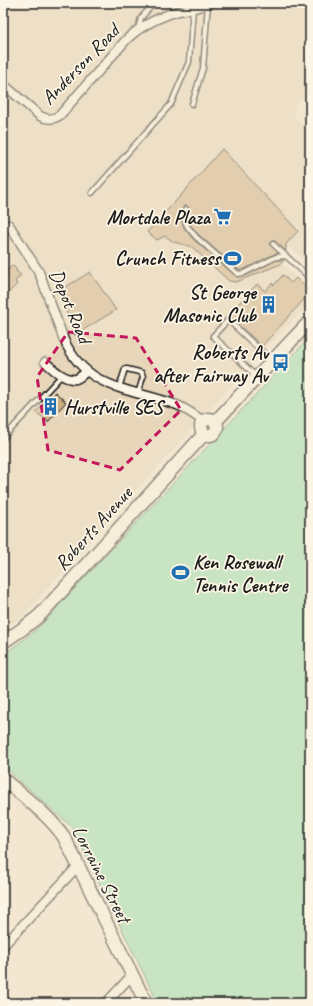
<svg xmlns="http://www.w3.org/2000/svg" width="313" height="1006" font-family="Caveat,sans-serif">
<rect width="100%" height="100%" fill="#f3e7d1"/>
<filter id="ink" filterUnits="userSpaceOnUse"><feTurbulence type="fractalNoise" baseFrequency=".025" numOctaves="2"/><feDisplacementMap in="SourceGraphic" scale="8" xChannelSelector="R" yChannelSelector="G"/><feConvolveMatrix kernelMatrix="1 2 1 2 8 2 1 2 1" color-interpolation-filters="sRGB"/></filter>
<g filter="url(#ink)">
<polygon fill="#e8d6ba" points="3,3 310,3 310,93 306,97 301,99 298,102 296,105 294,114 295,117 300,123 305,126 310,127 310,265 286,244 297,231 175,202 147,232 157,240 165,236 174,242 192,247 229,281 236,282 281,264 310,289 310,302 234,383 51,584 24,615 3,629"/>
<path fill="#97e0b0" stroke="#5a7e66" d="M310,337V1003H158L72,827L3,766V654C26,639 44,625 61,603Z"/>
<g fill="#cfb083" stroke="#1c1c1c">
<polygon points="222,149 298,231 286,244 286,251 275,241 272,241 270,243 270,245 278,253 274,254 243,270 239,270 199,235 190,224 187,214 189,210 189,208 187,206 184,206 180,214 184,228 194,240 237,277 245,276 277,260 284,260 281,264 236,282 229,281 192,247 174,242 165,236 157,240 147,232 175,202"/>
<polygon points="12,265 17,270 16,271 21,275 15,281 17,284 3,299 3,275"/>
<polygon points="90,272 116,310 75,335 59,291"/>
<polygon points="283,275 291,283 296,278 310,291 310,293 262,346 228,315 257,284 265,291 272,283 274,285"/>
<polygon points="55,392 66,402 48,422 36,412"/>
</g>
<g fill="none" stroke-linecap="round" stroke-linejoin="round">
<defs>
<g id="lane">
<polyline points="138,29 141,18 154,3"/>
<polyline points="192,104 203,68 208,4"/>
<polyline points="92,193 171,104 189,62 193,8"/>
<polyline points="186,209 183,214 187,226 196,237 238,274 244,273 276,257 285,256"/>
<polyline points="273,244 310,278"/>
<polyline points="257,377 213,336 228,320 272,361"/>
<polyline points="119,388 125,369 127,369 139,372 142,373 143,377 138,394"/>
<polyline points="3,438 62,375"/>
</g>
<g id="street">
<path d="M3,84L40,116C47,120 53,120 60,115L126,40C139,27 157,18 175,12C187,9 199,8 211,3"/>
<polyline points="309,112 310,111"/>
<path d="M9,225L39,272L64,340C87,390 129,388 174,404C184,407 194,415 203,421"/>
<path d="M45,362C53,369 65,381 76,379C80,378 83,374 87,371"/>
<polyline points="3,946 78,866"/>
<polyline points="106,1003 132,975"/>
</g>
<g id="secondary">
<circle cx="209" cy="427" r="8"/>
<polyline points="215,422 310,321"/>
<polyline points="3,642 21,630 39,616 94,556 204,434"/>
<path d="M3,779C24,797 48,814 64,837L146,1003"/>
</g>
</defs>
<use href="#lane" stroke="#1c1c1c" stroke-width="7"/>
<use href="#street" stroke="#1c1c1c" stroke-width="11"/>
<use href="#secondary" stroke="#1c1c1c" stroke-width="15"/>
<use href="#lane" stroke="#fcf5e5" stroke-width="4"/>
<use href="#street" stroke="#fcf5e5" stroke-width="8"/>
<use href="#secondary" stroke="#fcf5e5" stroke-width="12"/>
</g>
</g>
<path d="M0 0H313V1006H0ZM68,332L136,338L181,410L120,470L48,450L37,377Z" fill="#f3e7d1" fill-opacity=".55" fill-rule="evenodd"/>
<path fill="none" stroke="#c2185b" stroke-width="3" stroke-dasharray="8 5" stroke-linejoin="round" d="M68,332L136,338L181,410L120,470L48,450L37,377Z"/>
<defs>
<symbol id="supermarket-bare" viewBox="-9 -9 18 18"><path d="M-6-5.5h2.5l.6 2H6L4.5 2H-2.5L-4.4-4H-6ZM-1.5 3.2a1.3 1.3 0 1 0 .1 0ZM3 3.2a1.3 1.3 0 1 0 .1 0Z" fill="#1f6fb2" stroke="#fcf5e5" stroke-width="2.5" paint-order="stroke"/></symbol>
<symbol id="stadium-bare" viewBox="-9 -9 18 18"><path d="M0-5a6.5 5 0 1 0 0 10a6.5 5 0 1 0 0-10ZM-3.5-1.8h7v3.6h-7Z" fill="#1f6fb2" stroke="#fcf5e5" stroke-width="2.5" paint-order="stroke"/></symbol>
<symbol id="building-bare" viewBox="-9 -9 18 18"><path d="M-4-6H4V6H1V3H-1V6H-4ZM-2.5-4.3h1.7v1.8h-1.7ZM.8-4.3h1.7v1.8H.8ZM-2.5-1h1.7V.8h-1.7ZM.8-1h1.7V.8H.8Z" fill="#1f6fb2" stroke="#fcf5e5" stroke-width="2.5" paint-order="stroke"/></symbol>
<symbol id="bus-bare" viewBox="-9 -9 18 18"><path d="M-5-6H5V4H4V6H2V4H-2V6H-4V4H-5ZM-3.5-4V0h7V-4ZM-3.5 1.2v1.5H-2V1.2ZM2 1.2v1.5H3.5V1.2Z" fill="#1f6fb2" stroke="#fcf5e5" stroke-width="2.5" paint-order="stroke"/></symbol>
</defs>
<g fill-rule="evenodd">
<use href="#supermarket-bare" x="210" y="204" width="25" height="25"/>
<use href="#stadium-bare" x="220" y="246" width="25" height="25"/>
<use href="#building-bare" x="256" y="292" width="25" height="25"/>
<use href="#bus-bare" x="268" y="350" width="25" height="25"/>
<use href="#building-bare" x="38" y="394" width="25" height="25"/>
<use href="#stadium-bare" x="168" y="560" width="25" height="25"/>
</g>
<g text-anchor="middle" stroke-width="3.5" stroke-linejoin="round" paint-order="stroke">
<g font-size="20" fill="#1c1c1c" stroke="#fcf5e5">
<text transform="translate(80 64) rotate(-46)" y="7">Anderson Road</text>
<text transform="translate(71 306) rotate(67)" y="7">Depot Road</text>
<text transform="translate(93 528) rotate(-48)" y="7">Roberts Avenue</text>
<text transform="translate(102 874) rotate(63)" y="7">Lorraine Street</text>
</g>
<g font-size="20" font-weight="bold" fill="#1c1c1c" stroke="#fcf5e5" text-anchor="end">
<text x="210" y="224">Mortdale Plaza</text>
<text x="220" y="265">Crunch Fitness</text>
<text x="256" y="299">St George<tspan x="256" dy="23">Masonic Club</tspan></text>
<text x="268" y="359">Roberts Av<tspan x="268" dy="23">after Fairway Av</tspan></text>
<text x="64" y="414" text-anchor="start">Hurstville SES</text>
<text x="193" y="569" text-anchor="start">Ken Rosewall<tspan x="193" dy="23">Tennis Centre</tspan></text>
</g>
</g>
<rect width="313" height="1006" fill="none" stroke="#fcf5e5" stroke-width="16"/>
<rect x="8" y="8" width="297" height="990" fill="none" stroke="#1c1c1c" stroke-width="1.5" filter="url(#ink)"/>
</svg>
